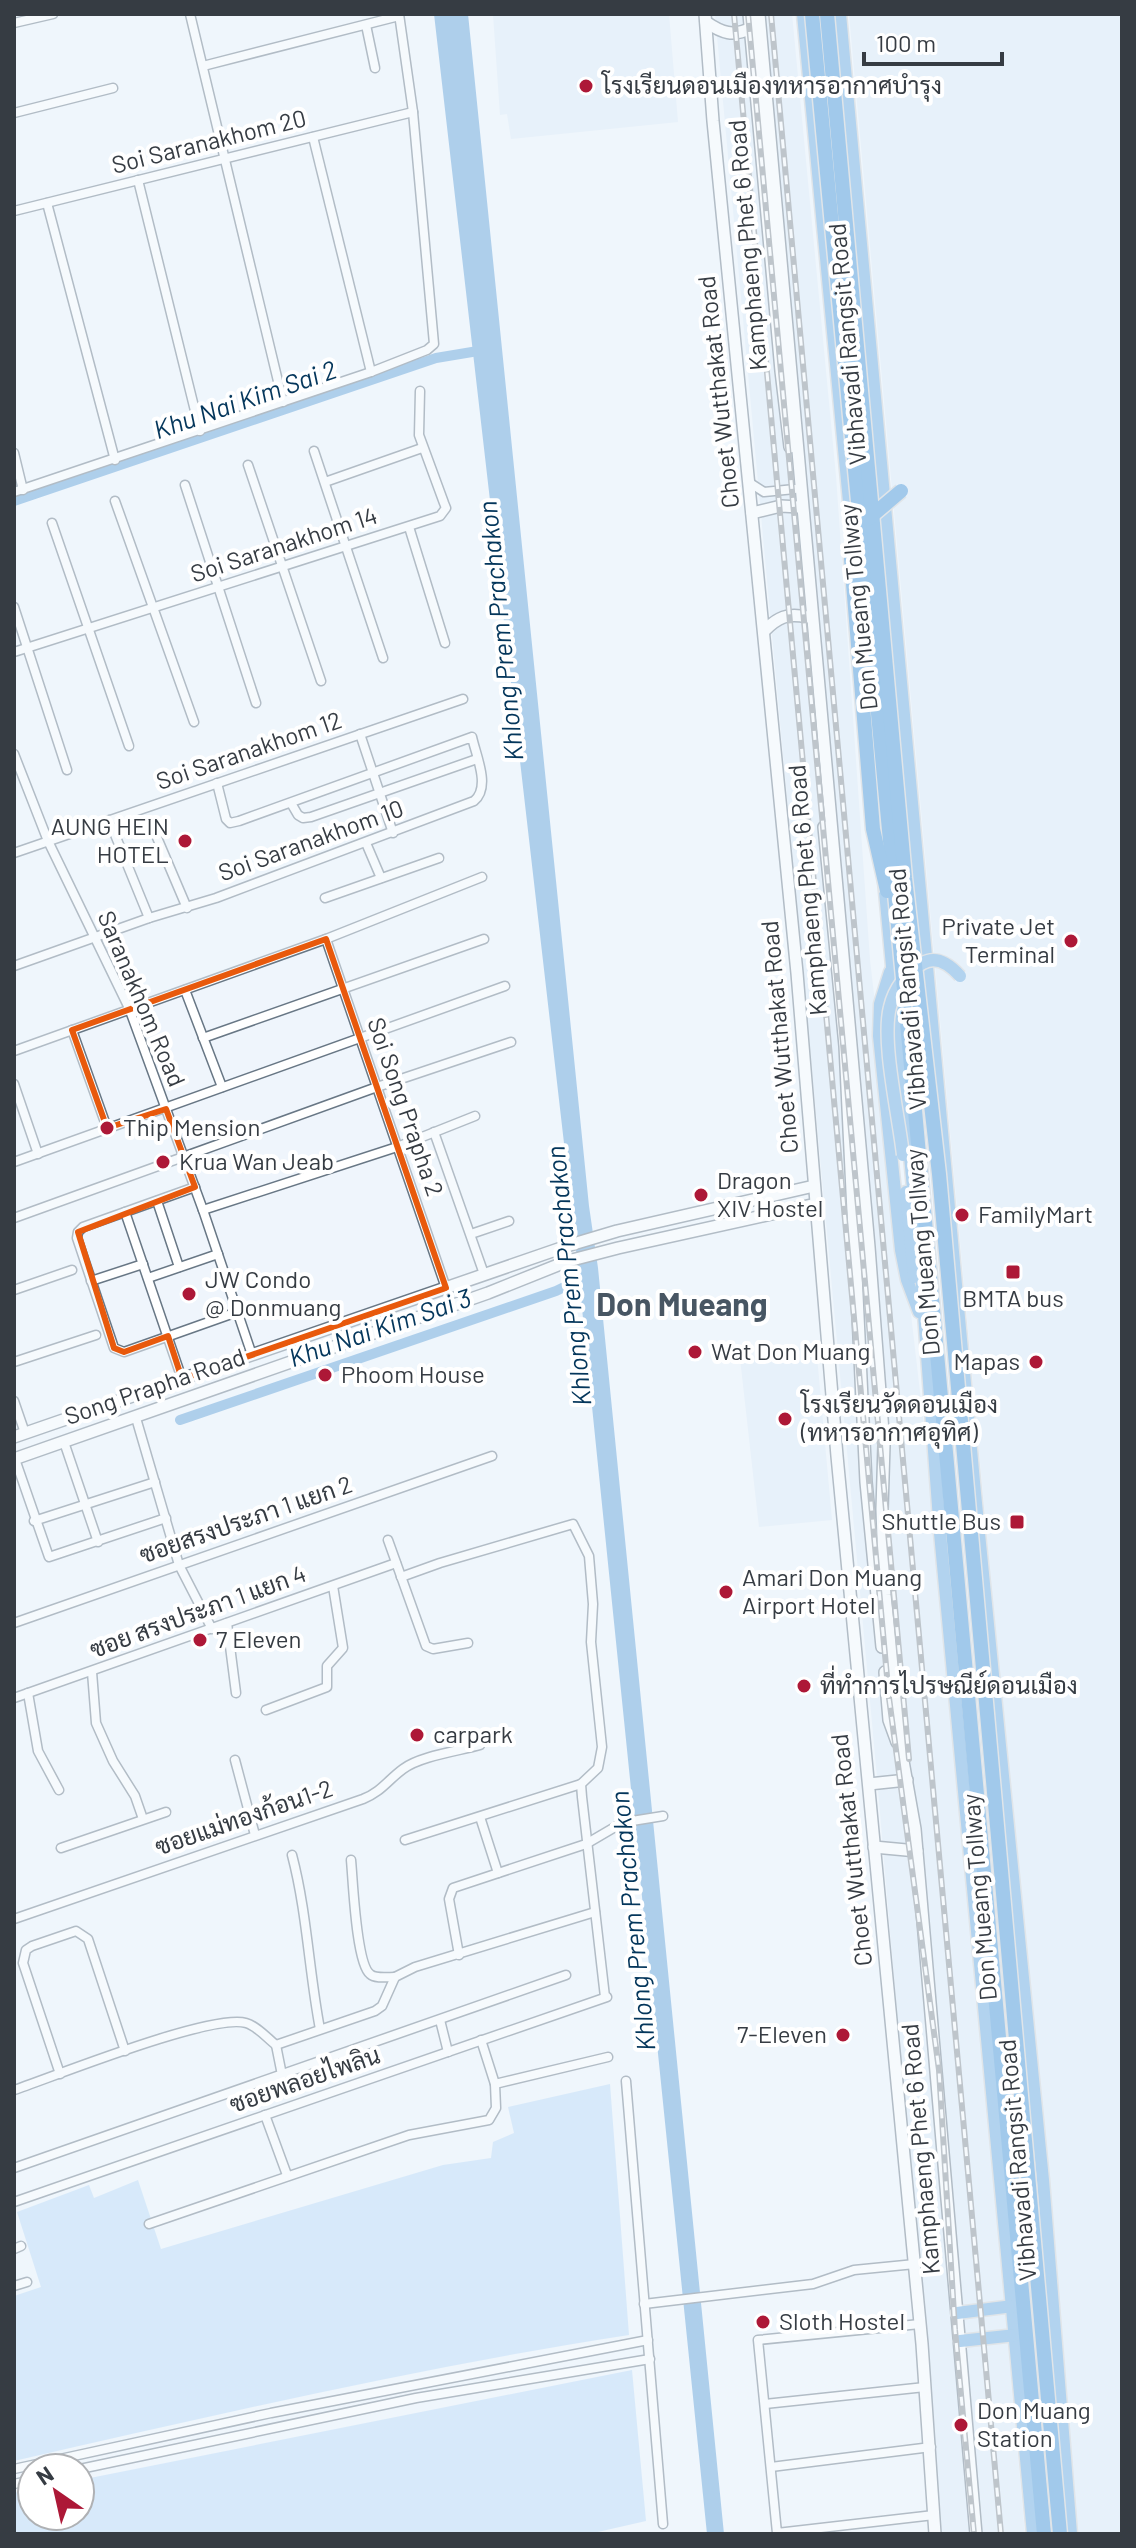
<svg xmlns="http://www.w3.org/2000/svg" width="1136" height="2548" font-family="Barlow,Sarabun,sans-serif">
<rect width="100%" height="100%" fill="#eff5fc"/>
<g fill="#deebf8">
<polygon points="493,14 669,14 678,122 511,139 507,114 500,115"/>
<polygon points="715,14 792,14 836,476 870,960 931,1487 1025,2534 941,2534 877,1777"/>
<polygon points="849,14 1122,14 1122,2534 1077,2534"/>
<polygon points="816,1346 832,1520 759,1527 740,1358"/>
</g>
<g fill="#bbdaf8">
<path d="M610,2084L629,2335C422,2367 218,2414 14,2461V2296L41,2287L17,2212L89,2185L94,2198L138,2180L161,2249L443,2165L491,2158L493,2142L514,2133L508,2107Z"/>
<polygon points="632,2370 646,2521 589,2534 14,2534 14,2493 32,2489 32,2516 80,2516 80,2480"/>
</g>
<polygon fill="#60a0d8" points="434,14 468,14 589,1206 598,1268 724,2534 707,2534 574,1230"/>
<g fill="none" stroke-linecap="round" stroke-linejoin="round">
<g stroke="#60a0d8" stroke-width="10">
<polyline points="14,501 436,358 484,350"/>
<polyline points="180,1420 556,1291 589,1275"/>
</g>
<defs>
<g id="minor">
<polyline points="190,14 283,402"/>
<polyline points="14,23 53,14"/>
<polyline points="366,25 375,68"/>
<polyline points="203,66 399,16"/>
<polyline points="14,113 113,88"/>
<polyline points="313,137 371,372"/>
<polyline points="138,180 200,431"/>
<polyline points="47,203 115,460"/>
<polyline points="14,211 413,112"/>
<polyline points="314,451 383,658"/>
<polyline points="14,453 23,490"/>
<polyline points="248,465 321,681"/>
<polyline points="325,482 422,448"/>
<polyline points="750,483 764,492 795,489"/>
<polyline points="185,485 256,703"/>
<polyline points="14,492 371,372 427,350 434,344 413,112 399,14"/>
<polyline points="115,501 194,722"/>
<polyline points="52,523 129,746"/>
<polyline points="409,527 445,643"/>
<polyline points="14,607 67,770"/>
<polyline points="14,652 440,516 446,508 444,503 419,435 420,391"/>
<polyline points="360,734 393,833"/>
<polyline points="14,754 48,841 129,1008 203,1210 252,1355"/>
<polyline points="291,803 298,815 303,818 311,817 477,759"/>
<polyline points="109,820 149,918"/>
<polyline points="150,821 187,908"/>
<polyline points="366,843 381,878"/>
<polyline points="14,853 463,699"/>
<polyline points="325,898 439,858"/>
<polyline points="326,939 446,1288"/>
<path d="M14,966L149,918L216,898L474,801C491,787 476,756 472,737L239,821L230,823L226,819L217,783"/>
<polyline points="185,990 222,1087"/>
<polyline points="72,1030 107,1128"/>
<polyline points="203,1038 484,939"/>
<polyline points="14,1051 326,939 482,877"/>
<polyline points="14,1084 38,1154"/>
<polyline points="434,1132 484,1274"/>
<polyline points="14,1162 505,986"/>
<polyline points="195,1187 83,1227 78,1232 77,1238 114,1348 124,1352 237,1312"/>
<polyline points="157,1201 179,1267"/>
<polyline points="203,1210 397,1147 475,1116"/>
<polyline points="125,1212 182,1379"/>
<polyline points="14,1218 377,1087 511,1042"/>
<polyline points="471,1234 509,1221"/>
<polyline points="148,1278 218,1254"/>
<polyline points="91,1281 143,1264"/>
<polyline points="14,1290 72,1270"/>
<polyline points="14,1362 96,1335"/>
<polyline points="14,1401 25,1433"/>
<polyline points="136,1418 179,1565 212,1629"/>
<polyline points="64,1442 98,1542"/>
<polyline points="15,1459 49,1557 166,1518"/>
<polyline points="34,1521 155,1482"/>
<polyline points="388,1540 426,1646 433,1649 468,1643"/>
<polyline points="401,1577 440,1563 573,1524 589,1556 593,1604 591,1642 602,1747 598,1768 581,1784 582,1797 605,1997"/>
<polyline points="14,1623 492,1456"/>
<polyline points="227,1623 236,1693"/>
<polyline points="92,1672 96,1723 113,1761 135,1796 143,1819"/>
<polyline points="28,1693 38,1751 59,1790"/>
<polyline points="14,1698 396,1563"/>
<polyline points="266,1710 327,1687 327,1666 343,1648 333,1586"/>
<polyline points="235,1760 255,1835"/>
<polyline points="480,1817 498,1873"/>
<polyline points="405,1840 581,1784"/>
<polyline points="61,1848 166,1812"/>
<path d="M292,1855C307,1912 309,1972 320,2029"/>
<path d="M351,1860C353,1880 356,1963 370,1974C375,1979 388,1977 395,1977"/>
<path d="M14,1919L363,1799C381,1792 388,1780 403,1769C420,1756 459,1751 480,1745"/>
<polyline points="459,1955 449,1899 453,1888 586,1844 615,1827 632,1821 663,1816"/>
<polyline points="440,2020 448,2052"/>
<polyline points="481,2040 495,2084"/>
<polyline points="276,2045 282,2075"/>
<polyline points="60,2074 23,1963 26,1950 32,1946 76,1931 88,1939 125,2051"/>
<polyline points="626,2081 663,2524"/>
<path d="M14,2090C55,2076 212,2013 246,2023C257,2026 267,2038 276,2045L375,2011L382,2006L395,1977L415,1967L595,1912"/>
<polyline points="265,2115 287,2175"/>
<polyline points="14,2168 566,1975"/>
<polyline points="14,2202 607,1997"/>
<polyline points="149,2224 409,2135 489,2120 496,2108 495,2084 608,2057"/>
<polyline points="14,2249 21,2246"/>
<polyline points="14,2286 27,2282"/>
<polyline points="644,2304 813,2284 854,2270 915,2264"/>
<polyline points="920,2324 758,2340 777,2533 934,2515"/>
<polyline points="765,2404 925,2387"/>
<polyline points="771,2467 931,2447"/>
<polyline points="14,2469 271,2413 648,2340"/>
<polyline points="80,2469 416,2398 650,2359"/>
<polyline points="14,2484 32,2480"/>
</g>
<g id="secondary">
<polyline points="705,14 713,121 797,973 837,1456 922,2344 935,2534"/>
<polyline points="749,14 781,371 790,447"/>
<polyline points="759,14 869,1247 884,1445 882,1509 885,1595 903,1761 915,1829 976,2534"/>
<path d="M706,22C722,33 733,37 751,28"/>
<polyline points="752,513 781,506 799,507"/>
<path d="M764,631C778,617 787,613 807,617"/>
<polyline points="824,827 845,1046 866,1482 882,1647"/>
<polyline points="14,1437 570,1245 617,1231 814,1186"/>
<polyline points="14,1459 488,1293 568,1261 618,1248 816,1204"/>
<polyline points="885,1672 889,1720 897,1742"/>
<polyline points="869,1784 907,1780"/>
<polyline points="874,1847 917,1851"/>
</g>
<g id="trunk">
<polyline points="803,14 853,544"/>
<polyline points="840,14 975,1493 1043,2180 1071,2534"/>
<polyline points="884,881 921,1273 940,1533 1033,2534"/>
<polyline points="890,972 880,1004 879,1036 901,1250 907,1280 919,1312"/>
<polyline points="906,1192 914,1277"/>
<polyline points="957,2313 1013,2306"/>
<polyline points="960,2341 1016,2335"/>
</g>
<polyline id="motorway" points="904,989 1044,2534"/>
</defs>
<use href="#minor" stroke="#687785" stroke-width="11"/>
<use href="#secondary" stroke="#687785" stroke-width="14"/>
<use href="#trunk" stroke="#cfd0d2" stroke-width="15"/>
<use href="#motorway" stroke="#cfd0d2" stroke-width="17"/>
<use href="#minor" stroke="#fff" stroke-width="8"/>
<use href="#secondary" stroke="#fff" stroke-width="11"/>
<use href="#trunk" stroke="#68a8df" stroke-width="12"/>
<use href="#motorway" stroke="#4393d7" stroke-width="14"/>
<defs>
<g id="rail">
<polyline points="734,14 889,1698 939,2070 955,2330 974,2534"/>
<polyline points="748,14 909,1759"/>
<polyline points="771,14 1001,2534"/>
</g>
</defs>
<use href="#rail" stroke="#838990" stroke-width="6"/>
<use href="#rail" stroke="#fff" stroke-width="3" stroke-dasharray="9" stroke-linecap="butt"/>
<defs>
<path id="trunk-bridge" d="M903,1155C899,1117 881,1041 890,1007C894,989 907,971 923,963C937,955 951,966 960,976"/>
<g id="motorway-bridge">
<polyline points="812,14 904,989"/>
<polyline points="827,14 905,878 939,1174 1060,2534"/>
<polyline points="868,519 901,491"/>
<polyline points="855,535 851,559 873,829 887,891"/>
</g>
</defs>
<use href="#trunk-bridge" stroke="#cfd0d2" stroke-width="15" stroke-linecap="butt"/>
<use href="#motorway-bridge" stroke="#cfd0d2" stroke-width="17" stroke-linecap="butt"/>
<use href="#trunk-bridge" stroke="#68a8df" stroke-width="12"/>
<use href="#motorway-bridge" stroke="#4393d7" stroke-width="14"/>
</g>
<path d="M0 0H1136V2548H0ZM326,939L446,1288L182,1379L168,1336L124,1352L114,1348L78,1232L195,1187L166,1109L107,1128L72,1030Z" fill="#eff5fc" fill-opacity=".55" fill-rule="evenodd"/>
<path fill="none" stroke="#e8590c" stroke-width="6" stroke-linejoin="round" d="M326,939L446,1288L182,1379L168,1336L124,1352L114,1348L78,1232L195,1187L166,1109L107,1128L72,1030Z"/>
<g fill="#ad1837" stroke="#fff" stroke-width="3">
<circle cx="586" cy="86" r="8"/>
<circle cx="185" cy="841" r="8"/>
<circle cx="1071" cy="941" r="8"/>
<circle cx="107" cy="1128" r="8"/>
<circle cx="163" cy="1162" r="8"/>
<circle cx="701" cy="1195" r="8"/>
<circle cx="962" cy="1215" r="8"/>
<rect x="1005" y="1264" width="16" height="16" rx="4"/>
<circle cx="189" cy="1294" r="8"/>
<circle cx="695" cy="1352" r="8"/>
<circle cx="1036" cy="1362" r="8"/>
<circle cx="325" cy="1375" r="8"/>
<circle cx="785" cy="1419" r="8"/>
<rect x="1009" y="1514" width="16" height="16" rx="4"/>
<circle cx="726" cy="1592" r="8"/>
<circle cx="200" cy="1640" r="8"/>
<circle cx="804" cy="1686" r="8"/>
<circle cx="417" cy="1735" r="8"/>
<circle cx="843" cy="2035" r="8"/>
<circle cx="763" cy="2322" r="8"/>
<circle cx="961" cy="2425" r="8"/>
</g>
<g text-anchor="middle" stroke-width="8" stroke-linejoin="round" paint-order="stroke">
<g font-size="24" fill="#363c43" stroke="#fff" text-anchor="start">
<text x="602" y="94">โรงเรียนดอนเมืองทหารอากาศบำรุง</text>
<text x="169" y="835" text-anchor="end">AUNG HEIN<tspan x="169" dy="28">HOTEL</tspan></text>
<text x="1055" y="935" text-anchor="end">Private Jet<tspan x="1055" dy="28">Terminal</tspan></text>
<text x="123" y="1136">Thip Mension</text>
<text x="179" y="1170">Krua Wan Jeab</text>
<text x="717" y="1189">Dragon<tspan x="717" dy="28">XIV Hostel</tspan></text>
<text x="978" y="1223">FamilyMart</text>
<text x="205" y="1288">JW Condo<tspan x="205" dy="28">@ Donmuang</tspan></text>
<text x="1013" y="1307" text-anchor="middle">BMTA bus</text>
<text x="711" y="1360">Wat Don Muang</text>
<text x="1020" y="1370" text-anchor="end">Mapas</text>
<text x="341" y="1383">Phoom House</text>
<text x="801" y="1413">โรงเรียนวัดดอนเมือง<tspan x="801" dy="28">(ทหารอากาศอุทิศ)</tspan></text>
<text x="1001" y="1530" text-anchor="end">Shuttle Bus</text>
<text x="742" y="1586">Amari Don Muang<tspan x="742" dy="28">Airport Hotel</tspan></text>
<text x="216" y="1648">7 Eleven</text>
<text x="820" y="1694">ที่ทำการไปรษณีย์ดอนเมือง</text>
<text x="433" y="1743">carpark</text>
<text x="827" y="2043" text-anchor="end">7-Eleven</text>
<text x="779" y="2330">Sloth Hostel</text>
<text x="977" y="2419">Don Muang<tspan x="977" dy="28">Station</tspan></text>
</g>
<g font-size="24" fill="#363c43" stroke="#fff">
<text transform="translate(209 142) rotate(-14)" y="8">Soi Saranakhom 20</text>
<text transform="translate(748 245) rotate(-95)" y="8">Kamphaeng Phet 6 Road</text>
<text transform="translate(848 344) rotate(-95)" y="8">Vibhavadi Rangsit Road</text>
<text transform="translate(719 392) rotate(-96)" y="8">Choet Wutthakat Road</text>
<text transform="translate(284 545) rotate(-18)" y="8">Soi Saranakhom 14</text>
<text transform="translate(859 607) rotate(-96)" y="8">Don Mueang Tollway</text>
<text transform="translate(249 751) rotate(-19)" y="8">Soi Saranakhom 12</text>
<text transform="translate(311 841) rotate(-20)" y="8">Soi Saranakhom 10</text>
<text transform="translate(808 890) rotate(-95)" y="8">Kamphaeng Phet 6 Road</text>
<text transform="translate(908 989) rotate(-95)" y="8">Vibhavadi Rangsit Road</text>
<text transform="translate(141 999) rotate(67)" y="8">Saranakhom Road</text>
<text transform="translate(780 1037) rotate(-95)" y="8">Choet Wutthakat Road</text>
<text transform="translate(405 1107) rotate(71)" y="8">Soi Song Prapha 2</text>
<text transform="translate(923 1252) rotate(-95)" y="8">Don Mueang Tollway</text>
<text transform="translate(155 1387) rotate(-19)" y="8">Song Prapha Road</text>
<text transform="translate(246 1520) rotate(-19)" y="8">ซอยสรงประภา 1 แยก 2</text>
<text transform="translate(198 1612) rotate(-20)" y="8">ซอย สรงประภา 1 แยก 4</text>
<text transform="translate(244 1818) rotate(-19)" y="8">ซอยแม่ทองก้อน1-2</text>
<text transform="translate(852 1850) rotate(-96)" y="8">Choet Wutthakat Road</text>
<text transform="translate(980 1897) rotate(-95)" y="8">Don Mueang Tollway</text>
<text transform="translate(305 2080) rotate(-19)" y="8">ซอยพลอยไพลิน</text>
<text transform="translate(921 2149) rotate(-95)" y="8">Kamphaeng Phet 6 Road</text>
<text transform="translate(1018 2160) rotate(-95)" y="8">Vibhavadi Rangsit Road</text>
</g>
<g font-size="26" font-style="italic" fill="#04365b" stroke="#fff">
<text transform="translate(245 400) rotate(-19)" y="9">Khu Nai Kim Sai 2</text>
<text transform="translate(501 631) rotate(-96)" y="9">Khlong Prem Prachakon</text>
<text transform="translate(569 1276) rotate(-96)" y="9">Khlong Prem Prachakon</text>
<text transform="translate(380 1328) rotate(-19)" y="9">Khu Nai Kim Sai 3</text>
<text transform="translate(633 1921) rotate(-96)" y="9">Khlong Prem Prachakon</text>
</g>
<g font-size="32" font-weight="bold" fill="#485663" stroke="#fff">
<text x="682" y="1316">Don Mueang</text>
</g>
</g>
<rect width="1136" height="2548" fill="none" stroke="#363c43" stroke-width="32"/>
<g transform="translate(56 2492) rotate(326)"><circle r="38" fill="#ffffff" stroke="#afb1b4" stroke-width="2"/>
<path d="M0-6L14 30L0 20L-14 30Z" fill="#ad1837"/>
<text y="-12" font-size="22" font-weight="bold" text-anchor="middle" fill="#363c43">N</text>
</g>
<path d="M864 52v12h138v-12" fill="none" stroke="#363c43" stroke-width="4"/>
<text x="876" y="52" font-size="24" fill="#363c43" stroke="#ffffff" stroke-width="6" paint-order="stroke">100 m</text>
</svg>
